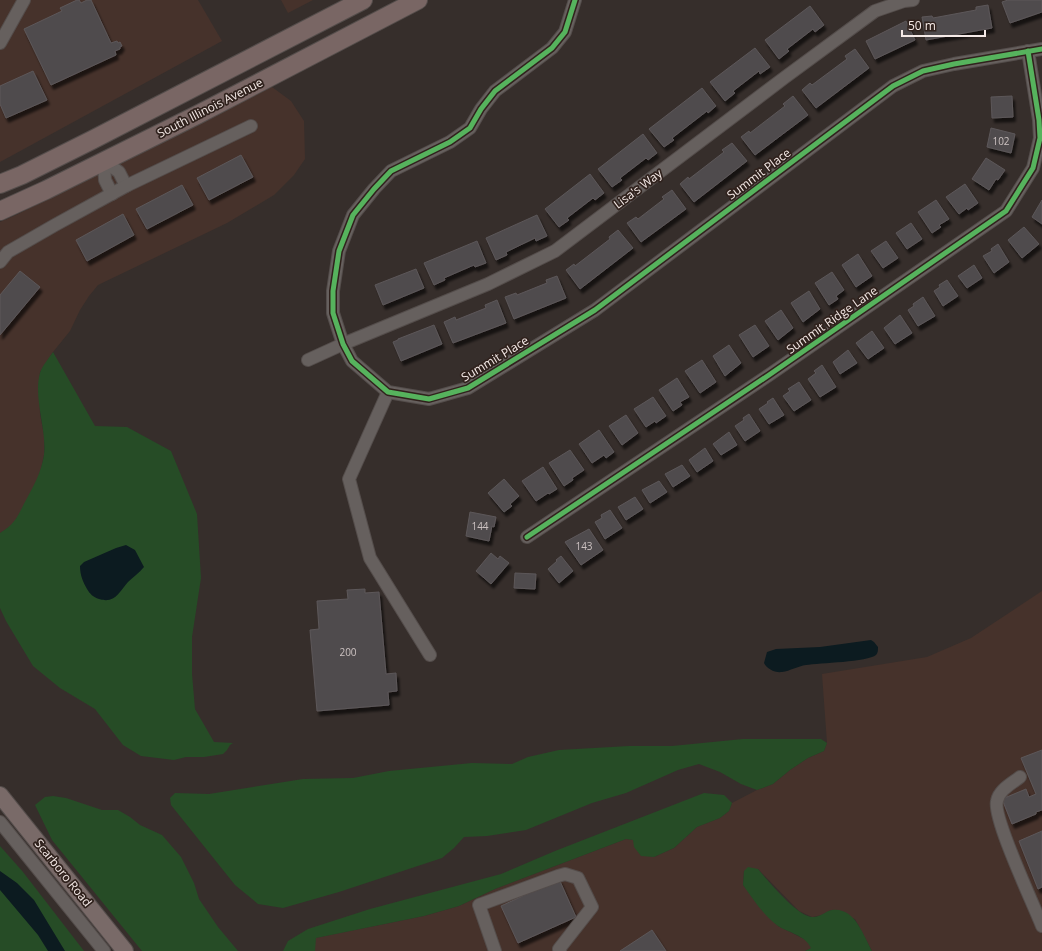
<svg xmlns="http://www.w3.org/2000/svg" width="1042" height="951" font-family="'Open Sans',sans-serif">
<defs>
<filter id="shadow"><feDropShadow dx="2.5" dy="4.5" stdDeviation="1" flood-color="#0009"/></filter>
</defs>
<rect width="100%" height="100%" fill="#362e2b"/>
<g fill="#46322b">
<polygon points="0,0 198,0 222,41 0,162"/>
<polygon points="281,0 313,0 288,13"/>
<polygon points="272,87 291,101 304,121 305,159 294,175 274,195 227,223 98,285 89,296 80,310 70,331 53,352 40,372 39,389 40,414 44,435 44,455 39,478 17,519 10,527 0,533 0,222 16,215"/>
<polygon points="1042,591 1042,951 872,951 855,919 831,910 822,915 812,917 799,911 758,869 744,871 743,885 778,926 808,941 812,948 805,951 315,951 315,938 424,916 459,906 495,889 626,839 633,840 654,857 674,848 697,827 720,818 729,811 732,803 757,790 773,784 790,770 808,758 824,751 827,743 822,674 927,657 971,638"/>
</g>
<g fill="#264c26">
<path d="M53,352L95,426L127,427L171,451L197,514L201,578L192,637V674L195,709L214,742L233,743L230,745L227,750L223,754L204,757H186L174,760L141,756L123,745L95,709L60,688L33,666L6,621L0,608V533C16,523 17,517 26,500C34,485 41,473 44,455C47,430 33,397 40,373C42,366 49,358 53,352Z"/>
<polygon points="743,739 821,739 827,743 824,751 808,758 790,770 773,784 757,790 741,784 720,772 699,764 678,770 626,793 592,803 526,830 487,836 464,837 454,848 442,858 339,892 283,908 258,904 235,885 171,805 170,798 175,793 209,794 303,779 353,778 389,771 472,763 512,764 528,757 559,750 629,746 672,746"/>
<polygon points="704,793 724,795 732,803 729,811 720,818 697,827 674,848 654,857 641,856 634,847 633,840 626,839 495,889 459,906 424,916 316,938 315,951 283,951 288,941 308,929 370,909 501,874 555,851"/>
<polygon points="53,796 66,798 102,810 118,810 130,817 140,825 162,835 181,857 194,883 199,899 218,927 238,951 142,951 52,840 35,805 45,797"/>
<polygon points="0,846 23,872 84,951 0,951"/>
<path d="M748,867L758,869C768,881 797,916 812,917C820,918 825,911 832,910C855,907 863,935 872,951H805L811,948C805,935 789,933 778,926C763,915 753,899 743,885L744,871Z"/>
</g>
<g fill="#0c1b20">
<path d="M126,545L135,550L144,567C139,573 133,577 128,582C119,592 115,604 99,599C93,597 90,594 87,589C83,582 80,575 80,566L84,562L116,548Z"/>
<path d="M871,640L874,642L878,647C878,650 878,653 876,655C868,662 819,663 806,665C798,666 790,671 782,672C775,673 767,669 764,663L767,652L776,649L820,647Z"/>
<polygon points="0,871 17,883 34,900 65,951 48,951 38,935 0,890"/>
</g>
<g fill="#504c4e" stroke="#5c5759" filter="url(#shadow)">
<polygon points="77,0 79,0 81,3 87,0 91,0 111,43 117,41 118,43 120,42 122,46 120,47 120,49 115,51 116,55 51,85 24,29 62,11 60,8"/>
<polygon points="1008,0 1042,0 1042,12 1010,23 1002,2"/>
<polygon points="988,5 992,28 926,40 922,17 932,16 933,18 976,10 976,7"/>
<polygon points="810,6 824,25 815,32 813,29 787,49 789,51 779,59 765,40"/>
<polygon points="906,21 915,40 875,59 866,41"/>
<polygon points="755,48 770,67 760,74 759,71 733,91 735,93 725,101 710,82"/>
<polygon points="855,49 869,68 816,108 802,90 810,83 812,85 847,59 845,56"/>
<polygon points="33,71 47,100 6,118 0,104 0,86"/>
<polygon points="702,88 716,106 708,113 707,111 672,138 674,140 664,147 649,129"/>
<polygon points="793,96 808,115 755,155 741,137 749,131 750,133 785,106 783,104"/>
<polygon points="1012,96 1013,117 992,118 991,97"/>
<polygon points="991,128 1015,134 1011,153 987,147"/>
<polygon points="643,134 657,153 648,160 646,158 620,178 622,180 612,187 598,169"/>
<polygon points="732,143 747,161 694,202 680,184 688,177 689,179 724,152 722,150"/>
<polygon points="241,155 253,177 209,200 197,178"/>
<polygon points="986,158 1005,170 998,180 996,179 989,190 972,179"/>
<polygon points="590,174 604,193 595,200 593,198 567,218 569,220 559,227 545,209"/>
<polygon points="965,184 978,203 968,210 967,208 959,214 946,197"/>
<polygon points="182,185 193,205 147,229 136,209"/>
<polygon points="672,190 686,209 641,242 627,223 636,217 638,219 664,199 662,197"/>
<polygon points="936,200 949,219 939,225 941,227 932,233 918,212"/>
<polygon points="1042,200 1042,224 1032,217"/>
<polygon points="123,214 134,235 87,261 76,240"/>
<polygon points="537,215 547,236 536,241 535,238 506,252 507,255 496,260 486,238"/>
<polygon points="911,223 922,239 907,249 896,233"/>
<polygon points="1024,227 1039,244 1022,258 1008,240"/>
<polygon points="618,230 633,248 580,289 566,270 574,264 575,266 610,239 609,237"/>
<polygon points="477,241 486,263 475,267 474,265 444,278 445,280 434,285 424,263"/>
<polygon points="886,241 898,258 883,268 871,251"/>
<polygon points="998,244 1009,262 994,273 983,256 992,251 991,249"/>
<polygon points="858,254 872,276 856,287 842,265"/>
<polygon points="974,265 982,278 967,288 958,276"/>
<polygon points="416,269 424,288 383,305 375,285"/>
<polygon points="20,271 40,287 0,335 0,295"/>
<polygon points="832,272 844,290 836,296 838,299 829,305 815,283"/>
<polygon points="557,276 566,298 514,319 505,297 516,293 517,295 547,283 546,280"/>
<polygon points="947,280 958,296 943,306 934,291 940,287 939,285"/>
<polygon points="809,291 820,309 803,322 791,303"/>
<polygon points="923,297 935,316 918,326 908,310 914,306 913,304"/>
<polygon points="497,300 506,323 453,343 444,322 455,317 456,320 486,308 485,305"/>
<polygon points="781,310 793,328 778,340 765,321"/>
<polygon points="900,315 912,333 895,344 884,328"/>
<polygon points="434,325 442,344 401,361 393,342 398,340 398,339"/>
<polygon points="755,325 769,346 753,357 739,335"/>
<polygon points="872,331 884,348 868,359 856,343"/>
<polygon points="729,345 741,363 725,376 713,356"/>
<polygon points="848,350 857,363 840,374 833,362"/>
<polygon points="702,360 716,382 700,393 685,371"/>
<polygon points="822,365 836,387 820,397 808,379 816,373 814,371"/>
<polygon points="677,378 689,397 680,402 682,405 673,411 659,390"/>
<polygon points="799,382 811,400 794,411 783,396 790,391 788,389"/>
<polygon points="653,397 666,416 656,423 655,421 646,427 634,409"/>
<polygon points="773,398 784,415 769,424 759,409 768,403 767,402"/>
<polygon points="749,414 760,431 745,441 735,426 744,420 743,418"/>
<polygon points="626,415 638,433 622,445 609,426"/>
<polygon points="599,430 614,452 606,458 604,455 592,463 579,444"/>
<polygon points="729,432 737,445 721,455 713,444"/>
<polygon points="705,448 713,461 697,472 689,460"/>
<polygon points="570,450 584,470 572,478 573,480 564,486 549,463"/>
<polygon points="682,465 690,476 673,487 665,474"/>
<polygon points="543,467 557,489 549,494 548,493 536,501 522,481"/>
<polygon points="504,479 519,496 510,504 512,506 504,512 488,493"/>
<polygon points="659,481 667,492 650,503 642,490"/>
<polygon points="635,497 643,509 626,520 618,507"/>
<polygon points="610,510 622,528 605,539 595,522 602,518 601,515"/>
<polygon points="470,512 496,517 494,527 492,526 489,541 466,536"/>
<polygon points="589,529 603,550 581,565 565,542"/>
<polygon points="491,553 498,559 500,556 509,563 491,584 476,571"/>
<polygon points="561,556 573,571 559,583 548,569 557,561 556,560"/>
<polygon points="515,573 536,574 535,589 514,588"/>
<polygon points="365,589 365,593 379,592 386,674 396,673 397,691 388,692 389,705 317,711 310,630 319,629 317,601 348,599 347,590"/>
<polygon points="1042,750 1042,810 1036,812 1036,814 1012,824 1002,799 1026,789 1029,797 1036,794 1021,758"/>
<polygon points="1042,831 1042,887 1038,889 1019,841"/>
<polygon points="559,879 576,917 518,943 501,906"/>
<polygon points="652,930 666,951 620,951"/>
</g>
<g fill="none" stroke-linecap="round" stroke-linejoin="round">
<defs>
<g id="minor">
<polyline points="575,0 565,32 552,48 495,91 481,109 470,128 450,142 391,171 374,189 353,215 339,251 333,291 333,313 343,344 352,361 388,392 429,399 468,388 595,310 893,86 923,71 954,64 1042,49"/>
<polyline points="0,43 24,0"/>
<polyline points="104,161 105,180 112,194"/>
<polyline points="104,161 119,172 126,186"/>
<polyline points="0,262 8,252 55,225 126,186 251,126"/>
<polyline points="308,360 343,344 488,284 555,251 784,78 875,11 904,1 913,0"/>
<polyline points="388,392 349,479 370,558 430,655"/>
<polyline points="527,537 769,375 1006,211 1033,168 1040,138 1039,120 1028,51"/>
<path d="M1020,777C1011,784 999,790 997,801C992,817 1034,905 1042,926"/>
<polyline points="0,822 104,951"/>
<polyline points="495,951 479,905 558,876 565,874 578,878 592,907 559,949 560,951"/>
</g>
<polyline id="major" points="0,795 125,951"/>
<g id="highway">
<polyline points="0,184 22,175 92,140 363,0"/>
<polyline points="0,211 46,190 197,115 418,0"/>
</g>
</defs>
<use href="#minor" stroke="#544d4b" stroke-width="14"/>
<use href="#major" stroke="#544d4b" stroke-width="18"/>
<use href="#highway" stroke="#544d4b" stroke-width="20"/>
<use href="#minor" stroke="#66605e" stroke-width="12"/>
<use href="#major" stroke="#796a68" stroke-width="16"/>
<use href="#highway" stroke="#796664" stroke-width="18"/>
<defs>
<g id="cycleway">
<polyline points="575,0 565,32 552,48 495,91 481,109 470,128 450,142 391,171 374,189 353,215 339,251 333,291 333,313 343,344 352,361 388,392 429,399 468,388 595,310 893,86 923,71 954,64 1042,49"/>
<polyline points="527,537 769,375 1006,211 1033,168 1040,138 1039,120 1028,51"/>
</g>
</defs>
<use href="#cycleway" stroke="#30221d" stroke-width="8"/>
<use href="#cycleway" stroke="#56b35d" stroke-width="5"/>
</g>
<g text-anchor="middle" stroke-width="3.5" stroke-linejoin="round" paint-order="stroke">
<g font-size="10" fill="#ccc2c1">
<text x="1001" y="145">102</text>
<text x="480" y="530">144</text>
<text x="584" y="550">143</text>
<text x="348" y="656">200</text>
</g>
<g font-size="12" fill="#f5eae7" stroke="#30221d">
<text transform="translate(210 108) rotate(-27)" y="4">South Illinois Avenue</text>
<text transform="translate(759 174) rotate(-37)" y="4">Summit Place</text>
<text transform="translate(638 189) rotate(-37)" y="4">Lisa's Way</text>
<text transform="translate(832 320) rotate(-35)" y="4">Summit Ridge Lane</text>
<text transform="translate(495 359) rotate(-31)" y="4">Summit Place</text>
<text transform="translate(63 873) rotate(51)" y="4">Scarboro Road</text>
</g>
</g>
<path d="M902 30v6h83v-6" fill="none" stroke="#f5eae7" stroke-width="2"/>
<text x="908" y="30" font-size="12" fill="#f5eae7" stroke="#30221d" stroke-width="3" paint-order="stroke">50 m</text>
</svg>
